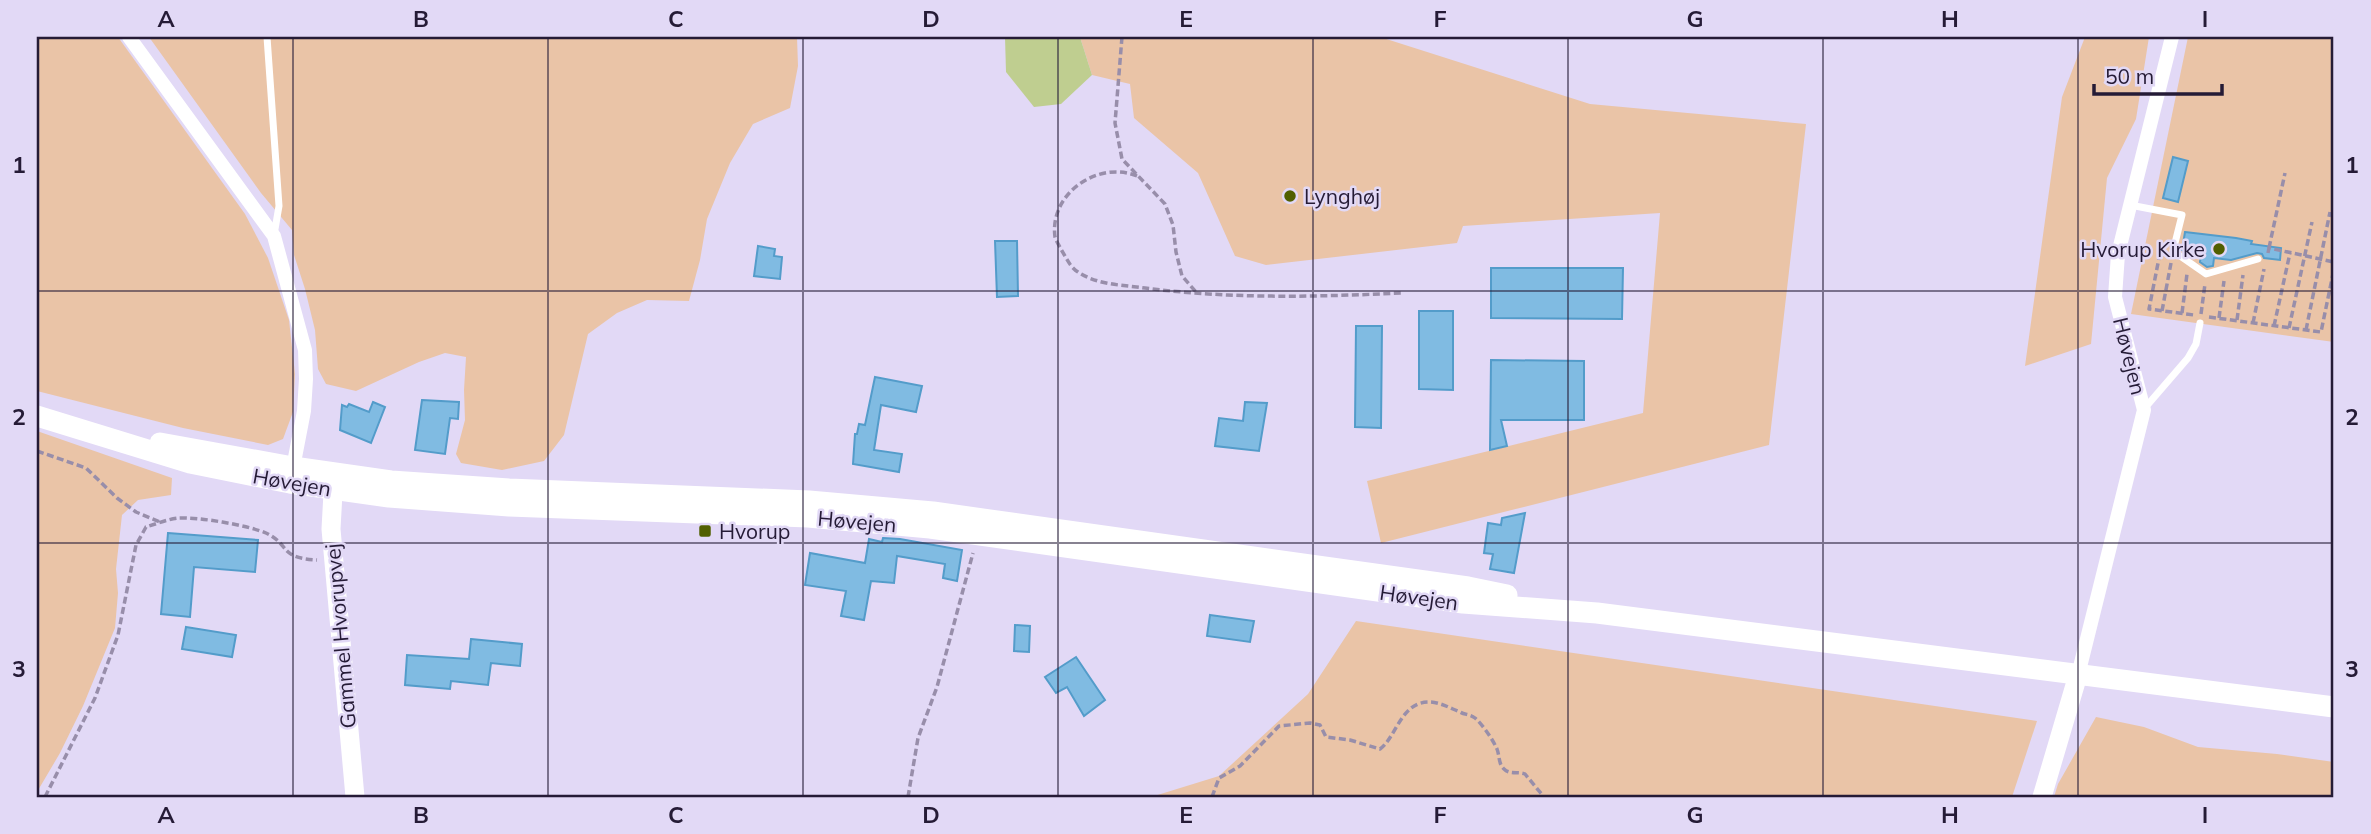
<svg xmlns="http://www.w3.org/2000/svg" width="2371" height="834" font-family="Mulish,sans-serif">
<rect width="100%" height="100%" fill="#e2d9f6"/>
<g fill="#eac4a7">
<polygon points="37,37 118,37 245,214 268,258 289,320 295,374 293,412 283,439 268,445 183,428 37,391"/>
<polygon points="149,37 797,37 798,66 790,108 753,124 730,163 707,219 700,260 689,301 647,300 617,313 588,334 564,435 544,461 502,470 461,463 456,454 465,420 464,390 466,357 445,353 419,362 356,391 326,384 318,369 315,330 305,289 294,255 292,230 261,193"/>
<polygon points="1080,37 1380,37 1590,104 1806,124 1769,445 1381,543 1367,481 1643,413 1660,213 1463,226 1457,243 1266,265 1235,256 1198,173 1134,118 1130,84 1092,75"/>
<polygon points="2085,37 2149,37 2136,119 2107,178 2091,344 2025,366 2062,97"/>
<polygon points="2188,37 2334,37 2334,342 2131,314"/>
<polygon points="37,431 172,478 171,495 138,500 122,515 116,569 118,593 115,628 83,706 60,753 37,792"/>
<polygon points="1356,621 2037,721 2012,797 1151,797 1219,776 1308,694"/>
<polygon points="2096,717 2144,727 2198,747 2277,754 2334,762 2334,797 2054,797 2058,784"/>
</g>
<polygon fill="#bfce90" points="1005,37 1080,37 1092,75 1061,104 1034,107 1006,72"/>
<g fill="#80bbe2" stroke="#539cca" stroke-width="2">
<polygon points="2173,157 2188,161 2178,202 2163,198"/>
<polygon points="2185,232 2236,238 2252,241 2251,244 2281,248 2280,260 2264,258 2262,254 2257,253 2231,260 2214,258 2213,266 2207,267 2200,262 2201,255 2187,253 2182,250"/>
<polygon points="995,241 1017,241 1018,296 997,297"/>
<polygon points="758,246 775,249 774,256 782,257 780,279 754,276"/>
<polygon points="1491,268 1623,268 1622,319 1491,318"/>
<polygon points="1419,311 1453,311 1453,390 1419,389"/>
<polygon points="1356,326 1382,326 1381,428 1355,427"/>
<polygon points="1491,360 1584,361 1584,420 1501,420 1507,446 1490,450"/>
<polygon points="875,377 922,386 916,412 881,405 874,450 902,454 899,472 853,464 855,434 857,434 859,424 865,425"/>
<polygon points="422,400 459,402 458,419 450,418 445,454 415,450"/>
<polygon points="373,402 385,407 371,443 340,430 342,405 347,407 349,404 369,412"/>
<polygon points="1245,402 1267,403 1259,451 1215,446 1219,418 1243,421"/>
<polygon points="1525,513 1514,573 1490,569 1493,554 1484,553 1488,523 1501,525 1502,518"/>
<polygon points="168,533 258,540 255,572 194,567 190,617 161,614"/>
<polygon points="883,538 900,539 962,550 957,581 943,578 945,564 897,556 894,583 871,581 864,620 841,616 846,591 805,585 810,553 865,563 869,539 882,542"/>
<polygon points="1210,615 1254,621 1250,642 1207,636"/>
<polygon points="1015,625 1030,626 1029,652 1014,651"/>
<polygon points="186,627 236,635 232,657 182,649"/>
<polygon points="471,639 522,644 520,666 491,663 488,685 451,681 450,689 405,685 407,655 469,659"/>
<polygon points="1076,657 1105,700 1084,716 1067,687 1056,693 1045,677"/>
</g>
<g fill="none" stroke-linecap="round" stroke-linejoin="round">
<g stroke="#988eaa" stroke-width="3.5" stroke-dasharray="7 3.5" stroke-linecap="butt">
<polyline points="1122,37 1115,123 1122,159 1165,204 1173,225 1176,252 1182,276 1196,292"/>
<path d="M1137 176C1099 160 1049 193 1055 237 1056 241 1060 247 1062 251 1067 259 1070 267 1078 272 1097 285 1123 285 1145 288 1230 299 1316 297 1401 293"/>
<polyline points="2269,248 2285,173"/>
<polyline points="2160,253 2149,309 2194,315"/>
<polyline points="2268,253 2269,248 2334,262"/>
<polyline points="2162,311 2171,263"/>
<polyline points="2182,313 2187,274"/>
<polyline points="2201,314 2205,284"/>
<polyline points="2209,317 2321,332 2334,269"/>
<polyline points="2219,318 2224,281"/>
<polyline points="2237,320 2243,275"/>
<polyline points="2253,323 2264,269"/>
<polyline points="2274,326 2290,253"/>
<polyline points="2289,328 2312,222"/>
<polyline points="2306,330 2330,212"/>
<polyline points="37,451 86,468 117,498 136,512 160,522"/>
<path d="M45 797 95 698 118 635 136 545 146 527C156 524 168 519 178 518 199 517 247 525 266 533 291 545 278 558 317 560"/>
<polyline points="908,797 918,738 937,687 973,553"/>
<path d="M1212 797 1219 778 1240 766 1279 726 1310 723 1320 725 1326 737 1350 740 1380 749C1394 739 1399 712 1418 704 1434 698 1447 707 1460 712 1465 715 1470 714 1475 718 1483 725 1493 740 1497 749 1500 757 1498 763 1504 769 1510 775 1518 771 1525 774L1544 797"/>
</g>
<g stroke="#fff" stroke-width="7">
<polyline points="267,37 279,206 274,235"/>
<polyline points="2130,205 2182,215 2173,251 2206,274 2258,259"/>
<polyline points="2144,409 2188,358 2196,344 2200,323"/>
</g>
<g stroke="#fff" stroke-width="14">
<polyline points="129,37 274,236 305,350 306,379 304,411 292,473"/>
<polyline points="2078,675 2144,410 2115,297 2118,254 2172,37"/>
</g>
<g stroke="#fff" stroke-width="19">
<polyline points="334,475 331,529 355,797"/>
<polyline points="2042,797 2078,675"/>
</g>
<g stroke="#fff" stroke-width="21">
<polyline points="37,416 190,463 290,483 389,497 509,506 808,517 930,528 1463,603 1597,613 2334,707"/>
<polyline points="160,443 293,467 391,481 509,489 809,501 933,512 1468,587 1507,595"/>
</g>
</g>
<path fill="none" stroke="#251b36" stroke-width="2" stroke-opacity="0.55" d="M293 37V797M548 37V797M803 37V797M1058 37V797M1313 37V797M1568 37V797M1823 37V797M2078 37V797M37 291H2334M37 543H2334"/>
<g fill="#515f00" stroke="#e2d9f6" stroke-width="2.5">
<circle cx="1290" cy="196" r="7"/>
<circle cx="2219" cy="249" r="7"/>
<rect x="698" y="524" width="14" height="14" rx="3.5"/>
</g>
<g text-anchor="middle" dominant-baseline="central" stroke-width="5" stroke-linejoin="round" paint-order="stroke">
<g font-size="21" fill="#251b36" stroke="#e2d9f6" text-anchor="start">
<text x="1304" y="196">Lynghøj</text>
<text x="2205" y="249" text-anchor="end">Hvorup Kirke</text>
<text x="719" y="531">Hvorup</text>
</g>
<g font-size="21" fill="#251b36" stroke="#e2d9f6">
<text transform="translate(2130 356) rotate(76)">Høvejen</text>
<text transform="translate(292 482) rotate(10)">Høvejen</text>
<text transform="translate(857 521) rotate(5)">Høvejen</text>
<text transform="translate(1419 597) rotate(8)">Høvejen</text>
<text transform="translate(340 636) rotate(-95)">Gammel Hvorupvej</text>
</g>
</g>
<rect width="2371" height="834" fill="none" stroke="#e2d9f6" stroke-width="77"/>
<path d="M2094 84v10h128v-10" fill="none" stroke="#251b36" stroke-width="3.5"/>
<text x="2105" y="84" font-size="21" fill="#251b36" stroke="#e2d9f6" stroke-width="5" paint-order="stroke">50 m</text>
<rect x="38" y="38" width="2294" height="758" fill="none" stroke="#251b36" stroke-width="2.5"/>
<g font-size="23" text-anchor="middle" font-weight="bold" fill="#251b36">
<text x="166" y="27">A</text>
<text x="421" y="27">B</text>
<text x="676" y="27">C</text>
<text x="931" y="27">D</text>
<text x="1186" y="27">E</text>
<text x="1440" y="27">F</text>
<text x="1695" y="27">G</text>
<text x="1950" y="27">H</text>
<text x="2205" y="27">I</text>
<text x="19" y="173">1</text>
<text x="2352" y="173">1</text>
<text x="19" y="425">2</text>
<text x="2352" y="425">2</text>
<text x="19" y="677">3</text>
<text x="2352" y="677">3</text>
<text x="166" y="823">A</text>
<text x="421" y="823">B</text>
<text x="676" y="823">C</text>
<text x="931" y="823">D</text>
<text x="1186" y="823">E</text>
<text x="1440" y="823">F</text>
<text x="1695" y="823">G</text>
<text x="1950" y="823">H</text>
<text x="2205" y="823">I</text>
</g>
</svg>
